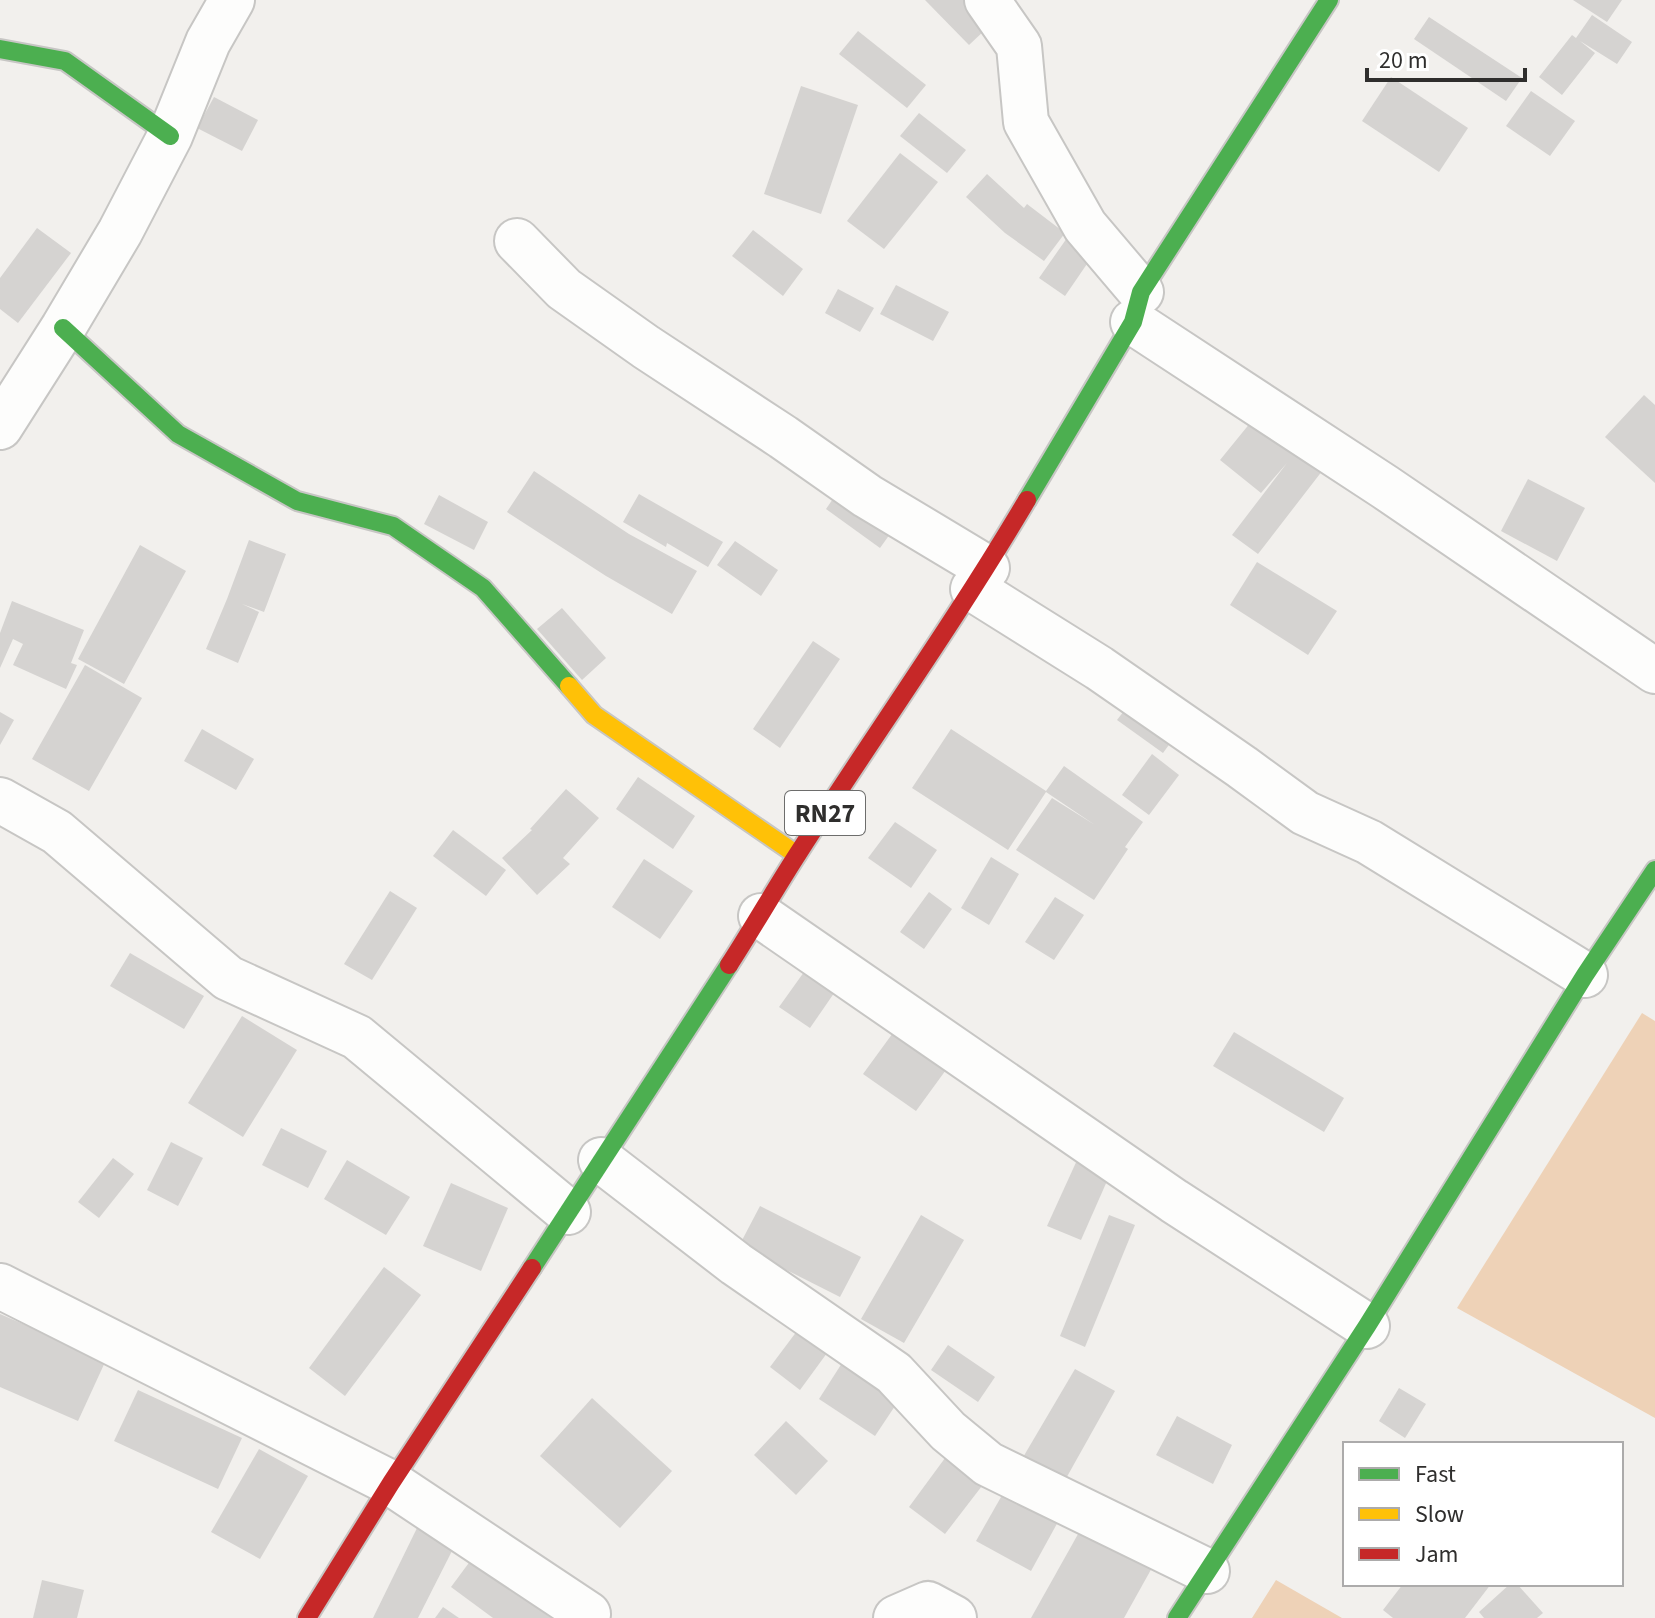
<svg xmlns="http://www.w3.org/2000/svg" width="1655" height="1618" font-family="'Source Sans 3',sans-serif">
<rect width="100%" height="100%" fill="#f2f0ed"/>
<g fill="#eed2b7">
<polygon points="1642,1013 1655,1021 1655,1418 1457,1308"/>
<polygon points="1276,1580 1342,1618 1343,1618 1252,1618"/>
</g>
<g fill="#d5d3d1">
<polygon points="925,0 990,0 1003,13 969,45"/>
<polygon points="1573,0 1622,0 1607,22"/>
<polygon points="1592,15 1632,42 1617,64 1580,41 1595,53 1562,95 1539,77 1572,35 1576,38"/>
<polygon points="1429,17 1522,78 1506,101 1414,39"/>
<polygon points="858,31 926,85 907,108 839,54"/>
<polygon points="1391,77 1468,128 1439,172 1362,121"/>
<polygon points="801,86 858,105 821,214 764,194"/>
<polygon points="1531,91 1575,121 1550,156 1506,126"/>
<polygon points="214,97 258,120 242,151 197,128"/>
<polygon points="919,113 966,150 947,173 900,136"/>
<polygon points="900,153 938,182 884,249 847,221"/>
<polygon points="987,174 1024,208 1027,204 1065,233 1044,261 1005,233 966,197"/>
<polygon points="37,228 71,253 18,323 0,309 0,278"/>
<polygon points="1074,228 1100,245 1065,296 1039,278"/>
<polygon points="753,230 803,269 783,296 732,256"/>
<polygon points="896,285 949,312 933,341 880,314"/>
<polygon points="838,289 874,308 860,332 825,313"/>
<polygon points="1644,395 1655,405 1655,483 1605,437"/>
<polygon points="1255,417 1326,466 1258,554 1232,535 1287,463 1261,493 1220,460"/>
<polygon points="534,471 629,534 697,571 672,614 606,576 507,512"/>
<polygon points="850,474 905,513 880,548 826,509"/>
<polygon points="1528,479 1585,508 1557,561 1501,531"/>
<polygon points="639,494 723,542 708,567 667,543 666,547 623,522"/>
<polygon points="439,495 488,522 474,550 424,524"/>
<polygon points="249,540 286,554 264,612 242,604 259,612 238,663 206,649 227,599"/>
<polygon points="735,541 778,570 761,596 717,565"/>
<polygon points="140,545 186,571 124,684 78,659"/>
<polygon points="1257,562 1337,611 1308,655 1230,605"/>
<polygon points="12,601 84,630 71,663 77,665 66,689 13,665 23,644 13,639 0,668 0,633"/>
<polygon points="562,608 606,658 582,680 537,629"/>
<polygon points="813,641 840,659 780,748 753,729"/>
<polygon points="85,665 142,698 89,791 32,759"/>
<polygon points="1137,694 1182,727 1163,753 1117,720"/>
<polygon points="0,712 14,720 0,745"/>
<polygon points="202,729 254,759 236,790 184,761"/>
<polygon points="951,729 1046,791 1064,766 1143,822 1125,847 1128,849 1094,900 1016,850 1052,798 1095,825 1046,792 1008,850 912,788"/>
<polygon points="1152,754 1179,775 1149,815 1122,795"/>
<polygon points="638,777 695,816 673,849 616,809"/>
<polygon points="566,789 599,818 563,858 570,864 537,895 502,858 532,830 530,829"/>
<polygon points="895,822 937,850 911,888 868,858"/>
<polygon points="453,830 506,870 486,896 433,856"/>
<polygon points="991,857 1019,874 989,925 961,908"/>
<polygon points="644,859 693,891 660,939 612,907"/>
<polygon points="390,891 417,908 372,980 344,964"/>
<polygon points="929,892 952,909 924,949 900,932"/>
<polygon points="1055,897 1084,915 1054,960 1025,942"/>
<polygon points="130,953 204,996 184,1029 110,986"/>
<polygon points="809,965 839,986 810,1028 779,1007"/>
<polygon points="242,1016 297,1050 243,1137 188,1103"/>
<polygon points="898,1026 951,1063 916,1111 863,1074"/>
<polygon points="1234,1032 1344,1098 1324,1132 1213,1066"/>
<polygon points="281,1128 327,1151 308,1188 262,1165"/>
<polygon points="171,1142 203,1158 178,1206 147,1190"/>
<polygon points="113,1158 134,1174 99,1218 78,1202"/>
<polygon points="1078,1158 1111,1172 1081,1240 1047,1226"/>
<polygon points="347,1160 410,1197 386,1235 324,1199"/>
<polygon points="451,1183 508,1208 481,1271 423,1246"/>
<polygon points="760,1206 861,1257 840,1297 739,1246"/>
<polygon points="921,1215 964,1240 904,1343 861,1319"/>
<polygon points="1109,1215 1135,1225 1085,1347 1060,1336"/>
<polygon points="384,1267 421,1295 345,1396 309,1368"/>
<polygon points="0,1314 106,1360 78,1421 0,1387"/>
<polygon points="809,1315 838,1338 800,1390 770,1367"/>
<polygon points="948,1345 995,1377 978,1402 931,1370"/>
<polygon points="844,1360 901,1397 875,1436 819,1399"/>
<polygon points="1075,1369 1115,1391 1064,1482 1022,1459"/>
<polygon points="1399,1388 1426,1404 1405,1438 1379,1421"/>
<polygon points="138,1390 242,1438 218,1489 114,1441"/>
<polygon points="592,1398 672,1471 620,1528 540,1456"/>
<polygon points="1177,1416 1232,1445 1213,1484 1156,1455"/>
<polygon points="786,1421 828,1461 796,1495 754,1455"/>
<polygon points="259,1449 308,1476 260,1559 211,1532"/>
<polygon points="948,1454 985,1482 945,1534 909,1507"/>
<polygon points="1005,1490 1059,1520 1031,1571 976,1541"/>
<polygon points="1082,1527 1153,1566 1124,1618 1031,1618"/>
<polygon points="417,1528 454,1547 418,1618 373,1618"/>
<polygon points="471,1560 551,1618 493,1618 451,1587"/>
<polygon points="42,1580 84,1590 77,1618 33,1618"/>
<polygon points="1403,1584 1491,1584 1465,1618 1393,1618 1383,1610"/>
<polygon points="1510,1584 1517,1584 1543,1613 1537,1618 1484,1618 1479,1612"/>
<polygon points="443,1607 459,1618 435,1618"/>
</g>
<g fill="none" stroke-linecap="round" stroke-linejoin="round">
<defs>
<g id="street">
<polyline points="987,0 1019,46 1026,122 1085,226 1141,292"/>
<polyline points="517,241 564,289 646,347 783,437 867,496 987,568"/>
<polyline points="1133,322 1385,487 1655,671"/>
<polyline points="0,427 63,328 120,232 170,136 208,42 232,0"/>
<polyline points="973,589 1099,668 1242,767 1305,813 1369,842 1585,975"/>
<polyline points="0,800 57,832 228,978 357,1037 568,1212"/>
<polyline points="761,916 1174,1201 1367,1326"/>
<polyline points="601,1160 736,1264 894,1373 948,1431 988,1464 1207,1571"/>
<polyline points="0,1286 391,1483 588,1614 587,1618"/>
<polyline points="896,1618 928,1604 954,1618"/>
</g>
<g id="fast">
<polyline points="0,49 65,61 170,136"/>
<polyline points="63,328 178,434 297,501 393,526 483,588 569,686"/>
<polyline points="1027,500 1133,322 1141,292 1329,0"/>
<polyline points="532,1268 729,965"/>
<polyline points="1177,1618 1367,1326 1585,975 1655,870"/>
</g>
<polyline id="slow" points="569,686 594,715 797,855"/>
<g id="jam">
<path d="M729 965C753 928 775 889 799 852 875 734 956 620 1027 500"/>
<polyline points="307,1618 391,1483 532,1268"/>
</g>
</defs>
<use href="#street" stroke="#c7c6c4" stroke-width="48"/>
<use href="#fast" stroke="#c7c6c4" stroke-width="22"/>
<use href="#slow" stroke="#c7c6c4" stroke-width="22"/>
<use href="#jam" stroke="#c7c6c4" stroke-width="22"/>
<use href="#street" stroke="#fdfdfc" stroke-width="44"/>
<use href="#fast" stroke="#4caf50" stroke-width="18"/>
<use href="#slow" stroke="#ffc107" stroke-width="18"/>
<use href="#jam" stroke="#c62828" stroke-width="18"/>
</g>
<g text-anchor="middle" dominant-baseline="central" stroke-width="6" stroke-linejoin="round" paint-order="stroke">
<rect fill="#fff" stroke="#6d6d6c" stroke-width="2" x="785" y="791" width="80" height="44" rx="6"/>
<g font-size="26" font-weight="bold" fill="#2f2e2d">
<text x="825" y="813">RN27</text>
</g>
</g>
<rect x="1343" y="1442" width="280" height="144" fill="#ffffff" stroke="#acabab" stroke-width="2"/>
<rect x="1359" y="1468" width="40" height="12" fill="#4caf50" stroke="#acabab" stroke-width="2"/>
<text x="1415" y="1482" font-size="24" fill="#2f2e2d">Fast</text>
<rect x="1359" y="1508" width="40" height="12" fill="#ffc107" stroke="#acabab" stroke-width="2"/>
<text x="1415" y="1522" font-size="24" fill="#2f2e2d">Slow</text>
<rect x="1359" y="1548" width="40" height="12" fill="#c62828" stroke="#acabab" stroke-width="2"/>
<text x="1415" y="1562" font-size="24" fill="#2f2e2d">Jam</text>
<path d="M1367 68v12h158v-12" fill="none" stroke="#2f2e2d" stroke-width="4"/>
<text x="1379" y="68" font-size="24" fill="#2f2e2d" stroke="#ffffff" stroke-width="6" paint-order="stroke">20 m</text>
</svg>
